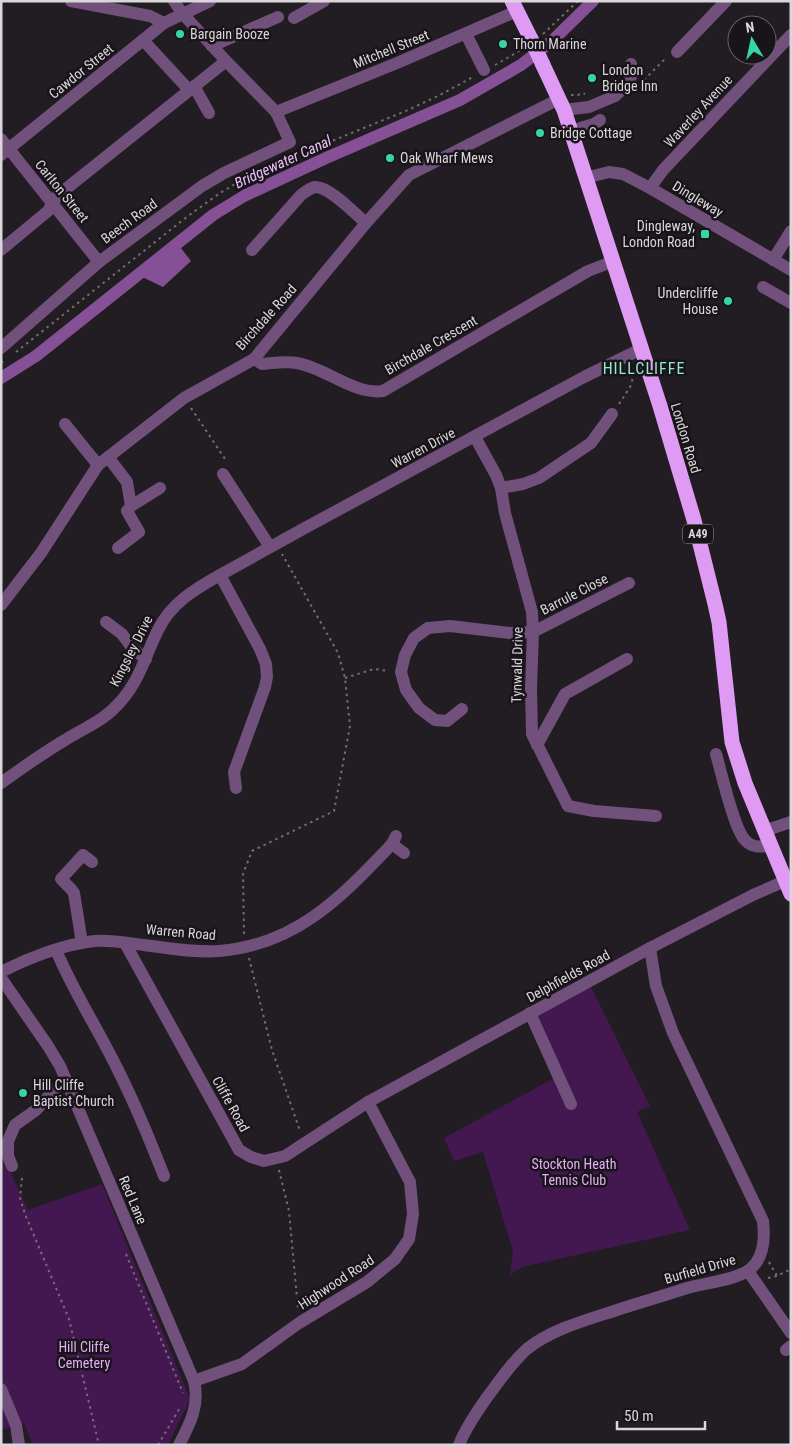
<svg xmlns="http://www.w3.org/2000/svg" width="792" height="1446" font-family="'Roboto Condensed',sans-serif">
<rect width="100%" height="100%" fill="#211d22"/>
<g fill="#431850">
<polygon points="591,987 650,1106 637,1112 690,1230 522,1267 510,1275 513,1251 483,1152 454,1161 444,1138 558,1076 530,1013"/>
<polygon points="1,1151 28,1210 102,1184 190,1399 168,1445 33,1445 24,1423 1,1430"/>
</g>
<polygon fill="#855095" points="177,243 191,261 163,287 138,275"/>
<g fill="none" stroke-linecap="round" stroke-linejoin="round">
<polyline stroke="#855095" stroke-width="12" points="1,378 36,356 213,215 244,196 326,158 460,100 521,65 552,41 593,1"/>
<g stroke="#726e73" stroke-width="2" stroke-dasharray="2.5 4" stroke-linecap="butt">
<polyline points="543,34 578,1"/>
<polyline points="495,65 521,50"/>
<polyline points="644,80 667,57"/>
<polyline points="571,95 578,95 582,93 585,94"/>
<polyline points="16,352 188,216 220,193 247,177 290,158 408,110 440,95 473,77"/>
<polyline points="1,363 6,359"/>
<polyline points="619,404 630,387 635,372"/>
<polyline points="191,408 227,462"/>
<polyline points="345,678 374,669 389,671"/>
<polyline points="244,934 243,874 252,851 334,811 350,726 345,678 338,653 282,554"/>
<polyline points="249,958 272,1050 300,1131"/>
<polyline points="279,1170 289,1211 298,1309"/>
<polyline points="22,1178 20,1198 25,1214 69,1319 99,1445"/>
<polyline points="126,1254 183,1393"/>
<polyline points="769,1262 777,1276"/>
<polyline points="768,1278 777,1276 791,1269"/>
<polyline points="158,1445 181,1406"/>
</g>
<g stroke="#72507c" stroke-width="12">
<polyline points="71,1 150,16 164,23"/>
<polyline points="294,18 324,1"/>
<polyline points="466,34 484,70"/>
<polyline points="143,40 189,90"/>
<polyline points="212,46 278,17"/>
<polyline points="677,52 726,1"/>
<polyline points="194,86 209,113"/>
<polyline points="564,110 589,107 615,96 629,83 632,73 631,64"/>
<polyline points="276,112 397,63 517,11"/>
<polyline points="570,131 594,124 600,120"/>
<polyline points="1,139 99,262"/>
<polyline points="1,155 164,23 210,1"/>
<polyline points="585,178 609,172 623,174 650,188 791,270"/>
<polyline points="650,188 663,170 791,35"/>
<polyline points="1,250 48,211 57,196 226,61"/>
<path d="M252 250 301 195C305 192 310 188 315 187 329 186 355 214 366 223"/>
<polyline points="773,260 791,231"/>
<polyline points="763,287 791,303"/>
<polyline points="1,348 99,262 202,186 224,173 290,142 276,112 226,61 182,13 174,1"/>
<path d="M254 359 262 364C274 363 286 361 297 363 326 368 354 395 383 391L588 271 614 261"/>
<polyline points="65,424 98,465"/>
<polyline points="475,437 496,475 501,488 505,513 532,612 533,632 531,689 532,734 568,806 594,811 656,816"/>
<polyline points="108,457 127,482 131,506 127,511 139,532 118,548"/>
<polyline points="223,474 270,547"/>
<polyline points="501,488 523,484 539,478 591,443 612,414"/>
<polyline points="131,506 160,488"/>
<polyline points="220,575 303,529 584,377 641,349"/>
<polyline points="1,605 41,553 98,465 184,398 254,359 366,223 409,175 559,99"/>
<polyline points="106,622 122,634 133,649 146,659"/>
<polyline points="462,709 447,721 435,720 419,708 406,690 401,672 405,655 414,638 428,628 450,626 510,633 533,632 629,583"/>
<polyline points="537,745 565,694 627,659"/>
<path d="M716 754C721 771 734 829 745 840 752 848 761 847 770 846"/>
<path d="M1 783C22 768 43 753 65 740 87 726 103 722 121 701 140 680 146 654 158 630 171 603 195 589 220 575L260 649 266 664 267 677 265 687 234 772 236 788"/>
<polyline points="764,831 791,822"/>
<polyline points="396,836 392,844 404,853"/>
<polyline points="82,943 74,893 71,889 61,879 83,855 92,862"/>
<polyline points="125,943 239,1150 251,1157 264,1161 285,1156 368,1102 650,948 753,895 785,881"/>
<path d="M56 950C73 991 98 1029 118 1070 135 1104 150 1140 164 1176"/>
<path d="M1 972C28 958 64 944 95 941 111 940 128 943 144 945 169 948 194 953 219 951 297 945 342 896 392 844"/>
<path d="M1 978 48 1046 60 1066 194 1381C200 1405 190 1424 179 1445"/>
<polyline points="530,1013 571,1104"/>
<polyline points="12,1166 8,1156 8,1141 15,1125 36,1110 65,1078"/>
<polyline points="748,1271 791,1333"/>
<polyline points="786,1350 791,1346"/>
<polyline points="194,1381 242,1364 299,1323 367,1282 395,1259 409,1239 413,1214 410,1182 368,1102"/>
<polyline points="1,1389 16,1425 19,1445"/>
<path d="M459 1445C465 1429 478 1410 488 1396 500 1380 512 1362 527 1349 550 1330 586 1320 614 1311 638 1303 663 1296 687 1288 704 1283 736 1280 749 1270 764 1259 765 1238 763 1221L673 1033 656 986 650 948"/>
</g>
<g stroke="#df9af4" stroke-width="15">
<polyline points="512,1 531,39"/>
<polyline points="543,65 564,110 660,406 694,520 715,604 719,622 732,742 745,783 791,894"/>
</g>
<polyline stroke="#df9af4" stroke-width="15" points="531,39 543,65"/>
</g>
<g fill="#37d4a6" stroke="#181419" stroke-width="2">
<circle cx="180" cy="34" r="5"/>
<circle cx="503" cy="44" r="5"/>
<circle cx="592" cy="78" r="5"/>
<circle cx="540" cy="133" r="5"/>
<circle cx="390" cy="158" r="5"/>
<rect x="700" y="229" width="10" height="10" rx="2.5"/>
<circle cx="728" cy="301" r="5"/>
<circle cx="23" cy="1093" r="5"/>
</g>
<g text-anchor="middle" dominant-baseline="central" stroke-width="5" stroke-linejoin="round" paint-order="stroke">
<rect fill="#181419" stroke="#a09ca1" stroke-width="1" x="683" y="524.5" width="30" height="19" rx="4"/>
<g font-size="12" font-weight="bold" fill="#dad7db">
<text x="698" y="534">A49</text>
</g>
<g font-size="14" fill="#dad7db" stroke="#181419" text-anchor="start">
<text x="190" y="34">Bargain Booze</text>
<text x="513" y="44">Thorn Marine</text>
<text x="602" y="70">London<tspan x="602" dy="16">Bridge Inn</tspan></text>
<text x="550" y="133">Bridge Cottage</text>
<text x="400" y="158">Oak Wharf Mews</text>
<text x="695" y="226" text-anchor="end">Dingleway,<tspan x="695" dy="16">London Road</tspan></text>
<text x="718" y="293" text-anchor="end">Undercliffe<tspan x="718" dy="16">House</tspan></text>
<text x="33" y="1085">Hill Cliffe<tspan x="33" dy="16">Baptist Church</tspan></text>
</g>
<g font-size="14" fill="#dad7db" stroke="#181419">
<text transform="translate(391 49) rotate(-22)">Mitchell Street</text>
<text transform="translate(81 71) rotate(-39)">Cawdor Street</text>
<text transform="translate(698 111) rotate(-47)">Waverley Avenue</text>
<text transform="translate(62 191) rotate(51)">Carlton Street</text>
<text transform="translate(698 199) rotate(31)">Dingleway</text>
<text transform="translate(129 221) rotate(-36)">Beech Road</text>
<text transform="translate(266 317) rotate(-48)">Birchdale Road</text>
<text transform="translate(431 345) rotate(-30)">Birchdale Crescent</text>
<text transform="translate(686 438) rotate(73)">London Road</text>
<text transform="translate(423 448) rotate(-28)">Warren Drive</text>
<text transform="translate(574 594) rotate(-27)">Barrule Close</text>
<text transform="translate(131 651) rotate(-63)">Kingsley Drive</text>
<text transform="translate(517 665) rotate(-89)">Tynwald Drive</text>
<text transform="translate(181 932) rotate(5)">Warren Road</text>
<text transform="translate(568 976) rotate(-29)">Delphfields Road</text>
<text transform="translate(231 1104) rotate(61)">Cliffe Road</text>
<text transform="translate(133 1200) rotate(67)">Red Lane</text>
<text transform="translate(700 1269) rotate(-16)">Burfield Drive</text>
<text transform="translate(336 1282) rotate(-33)">Highwood Road</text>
</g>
<g font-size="14" fill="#e6adf8" stroke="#181419">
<text x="574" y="1164">Stockton Heath<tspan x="574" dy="16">Tennis Club</tspan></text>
<text x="84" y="1347">Hill Cliffe<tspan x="84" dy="16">Cemetery</tspan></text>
</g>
<g font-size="15" font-style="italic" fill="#ebc0f8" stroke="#181419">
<text transform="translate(283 162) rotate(-25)">Bridgewater Canal</text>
</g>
<g font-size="16" letter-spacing="1" fill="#90ebc9" stroke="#181419">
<text x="644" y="368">HILLCLIFFE</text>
</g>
</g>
<rect width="792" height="1446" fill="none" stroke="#dad7db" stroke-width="5"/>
<g transform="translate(752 40) rotate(351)"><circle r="24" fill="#181419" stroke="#666267"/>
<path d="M0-4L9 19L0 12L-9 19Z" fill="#37d4a6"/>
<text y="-8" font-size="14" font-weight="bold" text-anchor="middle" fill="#dad7db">N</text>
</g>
<path d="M617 1421v8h88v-8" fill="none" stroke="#dad7db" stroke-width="2.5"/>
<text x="624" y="1421" font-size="15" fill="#dad7db" stroke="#181419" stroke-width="4" paint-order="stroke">50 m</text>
</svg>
